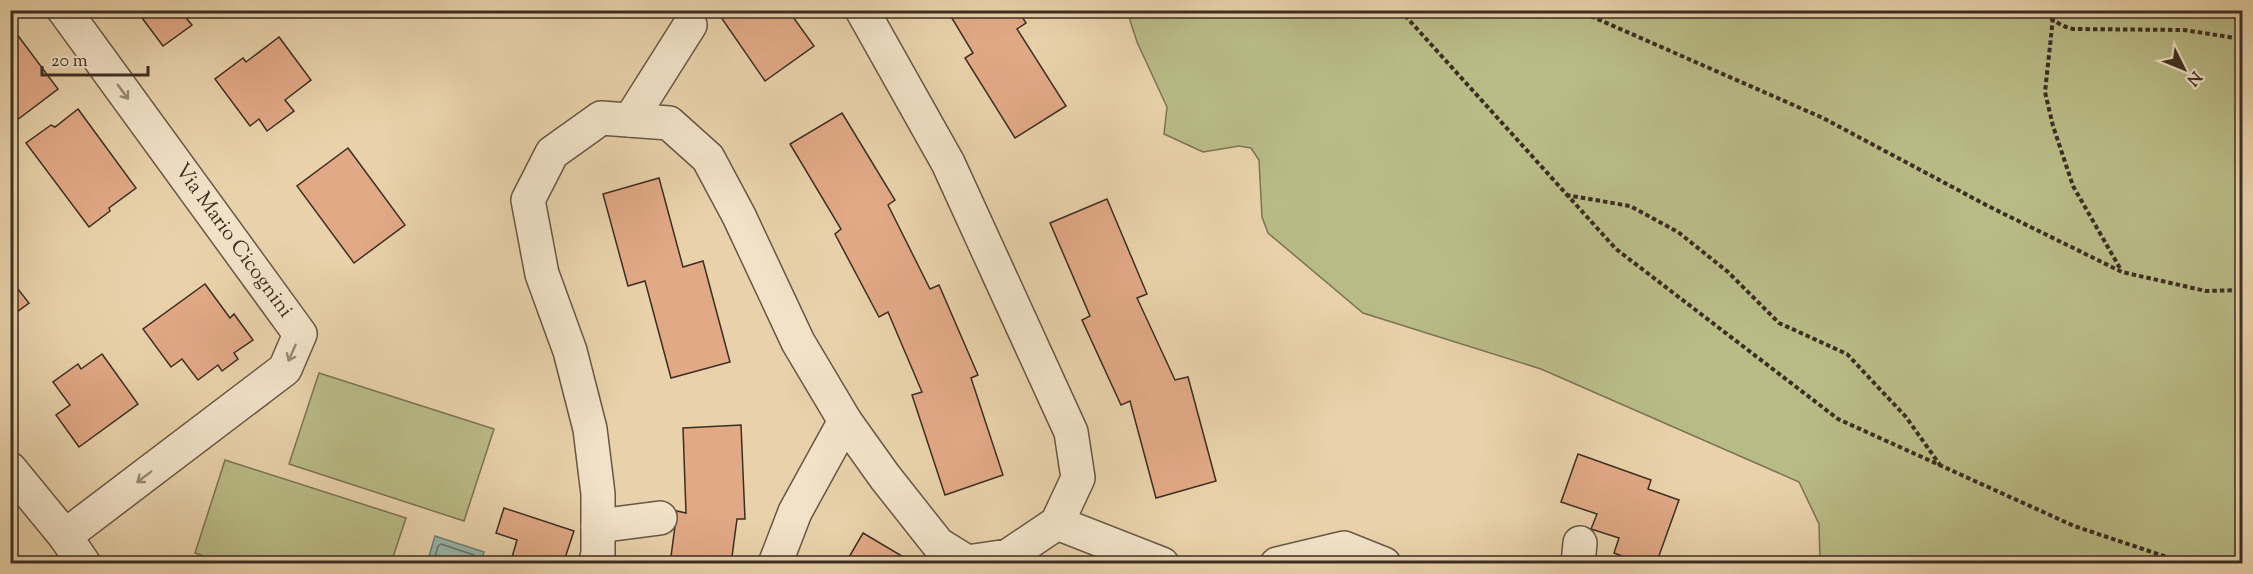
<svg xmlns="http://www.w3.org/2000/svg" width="2253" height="574" font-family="'Sorts Mill Goudy',serif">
<rect width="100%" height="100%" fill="#e9d2ab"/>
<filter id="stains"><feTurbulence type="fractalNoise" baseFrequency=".00333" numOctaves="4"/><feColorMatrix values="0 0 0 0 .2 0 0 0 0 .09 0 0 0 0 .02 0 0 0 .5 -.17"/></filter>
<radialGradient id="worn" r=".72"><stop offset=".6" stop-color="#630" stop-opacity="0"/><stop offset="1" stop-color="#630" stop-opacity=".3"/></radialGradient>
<g fill="#b9bb87" stroke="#7b7454" stroke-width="1.5">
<polygon points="1127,11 2242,11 2242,563 1820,563 1819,524 1799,482 1541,369 1363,313 1268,233 1262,217 1259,160 1251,148 1239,146 1203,152 1164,134 1167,107 1137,42"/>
<polygon points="319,373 494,429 464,521 289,464"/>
<polygon points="225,460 406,518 391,563 226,564 195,553"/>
</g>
<polygon fill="#97b7ad" stroke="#738075" stroke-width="1.5" points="435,536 484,552 480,563 427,563"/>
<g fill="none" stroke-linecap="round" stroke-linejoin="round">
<polyline stroke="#6a7268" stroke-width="1.5" points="433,564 438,546 441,544 474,555 475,564"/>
</g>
<g fill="#e2a987" stroke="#3d2e22" stroke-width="1.5">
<polygon points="136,10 198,10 187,19 192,25 163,46"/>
<polygon points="716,10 788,10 814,46 765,81"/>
<polygon points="947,10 1018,10 1026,23 1017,29 1066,106 1015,138 965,58 973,53"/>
<polygon points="10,25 58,89 17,120 12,114 10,116"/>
<polygon points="279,37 311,80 285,100 294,111 267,131 259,119 250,126 215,79 243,58 246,62"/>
<polygon points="78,109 136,188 109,208 110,211 89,227 26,143 51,125 55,127"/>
<polygon points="842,113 895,200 888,205 930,289 939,285 978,375 971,378 1003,475 945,495 912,395 922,392 888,312 879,317 835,234 841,229 790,144"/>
<polygon points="348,148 405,225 354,263 297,186"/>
<polygon points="659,178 683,267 703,261 730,362 671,378 645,281 628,286 603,194"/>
<polygon points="1107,199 1147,294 1137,298 1175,380 1188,377 1216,481 1156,498 1130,401 1121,405 1082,320 1090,316 1050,223"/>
<polygon points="10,279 29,303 10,317"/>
<polygon points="205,284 230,318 234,314 253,340 234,353 238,359 222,371 218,365 198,380 182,359 171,367 143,329"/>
<polygon points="102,354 138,404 79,447 56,415 70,405 53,382 78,364 81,369"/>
<polygon points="741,425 745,519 737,519 731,564 670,564 677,511 686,513 683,428"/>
<polygon points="1578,454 1651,480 1648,489 1679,500 1656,564 1643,564 1614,553 1619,538 1591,529 1597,514 1561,502"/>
<polygon points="504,508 574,531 563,564 510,564 517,540 496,533"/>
<polygon points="863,533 912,562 911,564 845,564"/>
</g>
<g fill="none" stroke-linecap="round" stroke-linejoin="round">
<defs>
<g id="minor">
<polyline points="64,10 300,334 285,369 65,536"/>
<polyline points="630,120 690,25"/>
<polyline points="10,469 65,536 84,564"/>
<polyline points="1057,523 1162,564"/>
<polyline points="598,526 660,518"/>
<polyline points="595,564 598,554 598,494 590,429 570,351 542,274 528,200 552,153 601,118 669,123 708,158 739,216 798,342 845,421 885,477 938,544 967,562 1008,556 1057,523 1078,478 1071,432 948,163 862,10"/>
<polyline points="775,564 795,512 845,421"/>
<polyline points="1277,564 1344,548 1384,564"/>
<polyline points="1578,564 1580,543"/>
</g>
</defs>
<use href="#minor" stroke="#685744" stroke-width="36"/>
<g stroke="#3d2e22" stroke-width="4" stroke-dasharray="4.5 3" stroke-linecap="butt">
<polyline points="1400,10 1616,249 1838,419 2074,526 2167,557 2167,564"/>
<polyline points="1577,10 1823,118 1988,206 2122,272 2206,291 2242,290"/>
<path d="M2038 10C2050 17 2059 26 2073 29L2184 30 2242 39"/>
<polyline points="2053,18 2045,92 2053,126 2073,186 2121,270"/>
<polyline points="1566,195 1630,206 1678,232 1728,272 1779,323 1847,354 1906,417 1940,465"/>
</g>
<use href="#minor" stroke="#f1e2c8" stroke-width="33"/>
</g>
<defs><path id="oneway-shaft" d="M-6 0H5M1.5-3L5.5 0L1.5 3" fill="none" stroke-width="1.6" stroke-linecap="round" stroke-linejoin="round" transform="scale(1.5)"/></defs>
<g stroke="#978875">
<use href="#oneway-shaft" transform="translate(123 92) rotate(54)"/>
<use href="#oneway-shaft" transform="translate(292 353) rotate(114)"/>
<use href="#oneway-shaft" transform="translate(144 477) rotate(143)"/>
</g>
<g text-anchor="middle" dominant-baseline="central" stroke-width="4.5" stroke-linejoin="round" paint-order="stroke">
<g font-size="21" fill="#3d2e22" stroke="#f1e2c8">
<text transform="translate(233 241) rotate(54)">Via Mario Cicognini</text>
</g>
</g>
<rect width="2253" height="574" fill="none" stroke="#e9d2ab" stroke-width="36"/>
<rect x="12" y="12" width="2229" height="550" fill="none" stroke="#3d2e22" stroke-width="3"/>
<rect x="18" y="18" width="2217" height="538" fill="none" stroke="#3d2e22" stroke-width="1.5"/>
<g transform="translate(2184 69) rotate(133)" stroke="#f1e2c8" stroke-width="4.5" paint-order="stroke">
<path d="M0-4.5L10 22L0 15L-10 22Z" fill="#3d2e22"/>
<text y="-9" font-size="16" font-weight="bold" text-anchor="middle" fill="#3d2e22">N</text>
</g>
<path d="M42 66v9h106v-9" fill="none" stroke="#3d2e22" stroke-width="3"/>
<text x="51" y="66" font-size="18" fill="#3d2e22" stroke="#f1e2c8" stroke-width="4.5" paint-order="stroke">20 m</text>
<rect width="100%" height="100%" filter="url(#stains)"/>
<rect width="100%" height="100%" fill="url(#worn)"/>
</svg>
